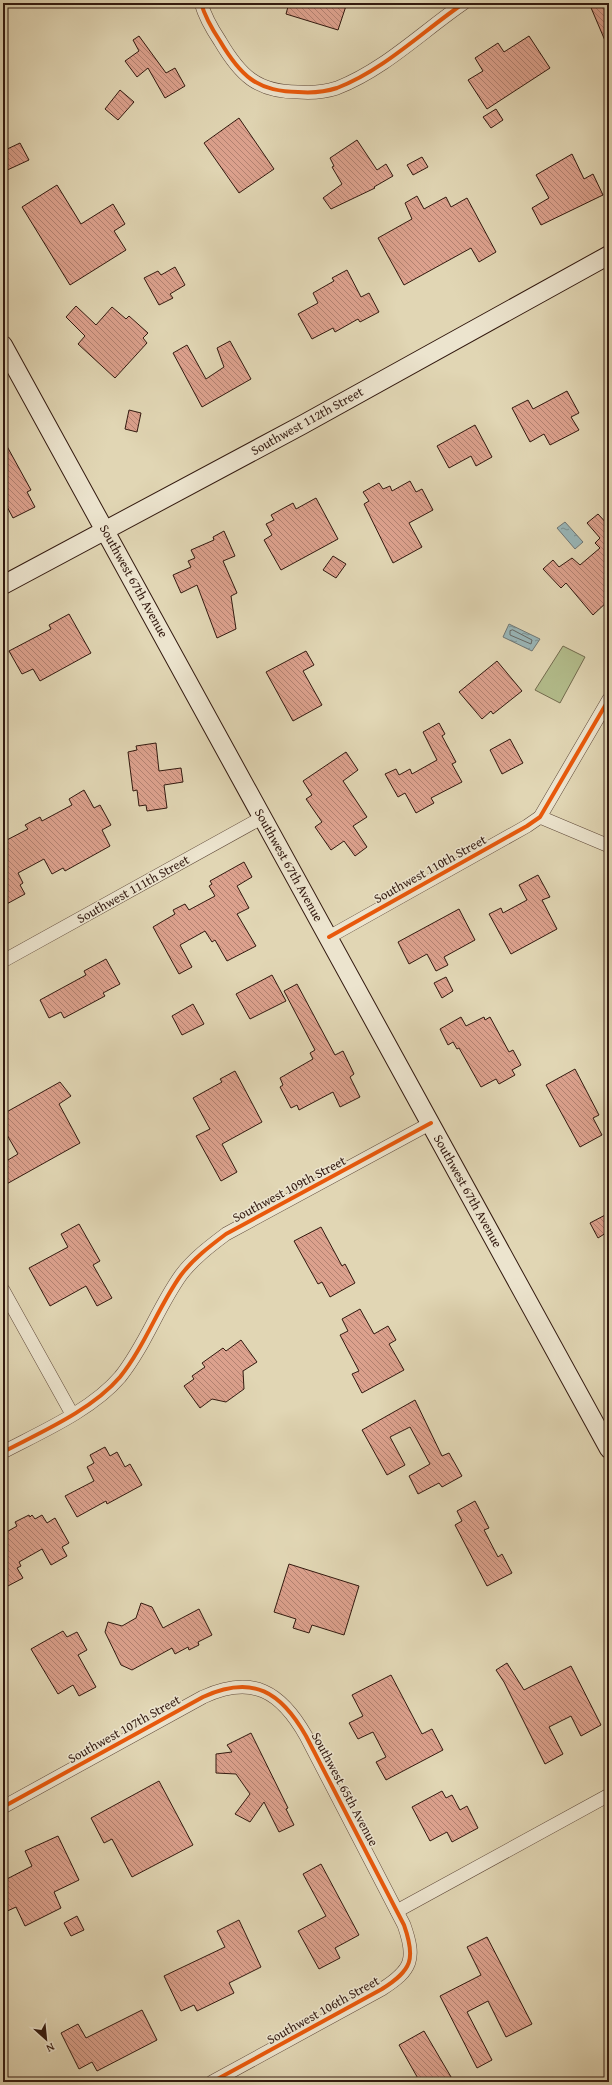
<svg xmlns="http://www.w3.org/2000/svg" width="612" height="2085" font-family="'Gentium Book Plus',serif">
<defs>
<pattern id="water-ripples" width="26" height="14" patternUnits="userSpaceOnUse"><rect width="26" height="14" fill="#99b6b8"/><path d="M2 4q2-2 4 0t4 0M15 11q2-2 4 0t4 0" fill="none" stroke="#7d9394"/></pattern>
<pattern id="building-back-hatch" width="6" height="6" patternUnits="userSpaceOnUse"><rect width="6" height="6" fill="#dca18d"/><path d="M-1 5l2 2M0 0l6 6M5-1l2 2" fill="none" stroke="#b38272"/></pattern>
</defs>
<rect width="100%" height="100%" fill="#e1d6b4"/>
<filter id="stains"><feTurbulence type="fractalNoise" baseFrequency=".005" numOctaves="4"/><feColorMatrix values="0 0 0 0 .2 0 0 0 0 .09 0 0 0 0 .02 0 0 0 .5 -.17"/></filter>
<radialGradient id="worn" r=".72"><stop offset=".6" stop-color="#630" stop-opacity="0"/><stop offset="1" stop-color="#630" stop-opacity=".3"/></radialGradient>
<polygon fill="#b3bd8c" stroke="#726b4e" points="563,646 585,657 560,703 535,690"/>
<g fill="url(#water-ripples)" stroke="#707774">
<polygon points="565,522 583,542 575,549 557,528"/>
<polygon points="509,624 540,639 532,651 503,637"/>
</g>
<g fill="none" stroke-linecap="round" stroke-linejoin="round">
<polygon stroke="#666864" stroke-width="1" points="513,630 532,640 531,644 510,635 510,631"/>
</g>
<g fill="url(#building-back-hatch)" stroke="#32190f">
<polygon points="289,3 347,3 338,30 286,14"/>
<polygon points="589,3 609,3 609,50"/>
<polygon points="139,36 166,73 175,68 185,86 165,98 148,68 137,77 125,61 139,51 133,40"/>
<polygon points="529,36 550,68 487,109 468,80 483,71 475,58 498,43 504,52"/>
<polygon points="120,90 134,102 118,120 105,109"/>
<polygon points="496,109 503,120 491,128 483,117"/>
<polygon points="239,118 274,169 239,193 204,143"/>
<polygon points="357,140 377,170 386,164 393,176 374,187 375,188 331,209 323,198 342,184 332,167 334,166 330,158"/>
<polygon points="20,143 29,160 3,172 3,151"/>
<polygon points="572,154 584,179 593,174 603,195 541,225 532,208 549,198 536,175"/>
<polygon points="422,157 428,167 413,175 407,165"/>
<polygon points="57,185 81,224 113,204 125,224 114,231 126,250 70,285 22,207"/>
<polygon points="417,196 424,209 446,197 451,207 467,198 496,252 479,262 471,248 404,285 378,238 412,219 405,203"/>
<polygon points="175,267 185,285 170,294 173,298 159,305 144,278 158,271 161,275"/>
<polygon points="347,270 361,297 369,293 379,312 360,322 358,319 335,332 333,328 312,339 298,314 318,303 313,293 334,281 332,278"/>
<polygon points="76,306 96,325 112,307 126,319 129,316 148,333 143,338 147,343 115,378 78,344 85,336 66,317"/>
<polygon points="230,341 251,379 202,407 173,353 187,345 206,379 224,367 217,348"/>
<polygon points="567,391 579,413 571,417 579,430 550,445 544,434 530,442 512,408 528,400 533,409"/>
<polygon points="129,410 141,413 137,432 125,429"/>
<polygon points="475,425 492,457 476,466 471,456 449,468 437,446"/>
<polygon points="3,439 31,490 27,492 35,507 13,518 3,499"/>
<polygon points="410,481 416,492 422,489 433,510 409,523 422,547 393,563 364,504 369,501 363,492 379,483 383,489 390,486 392,491"/>
<polygon points="316,498 338,539 281,570 264,540 272,535 266,524 274,520 271,515 293,503 296,509"/>
<polygon points="598,514 609,526 609,600 593,615 566,583 561,588 543,569 553,560 559,567 572,558 580,565 600,548 595,543 600,538 587,523"/>
<polygon points="224,531 235,556 223,561 237,593 231,596 236,629 217,638 197,585 181,593 173,575 191,567 188,561 195,558 191,550 214,540 213,537"/>
<polygon points="333,556 346,564 336,578 323,570"/>
<polygon points="69,614 91,653 40,681 33,669 22,674 9,651 51,629 49,625"/>
<polygon points="306,651 314,665 303,671 322,705 293,721 266,672"/>
<polygon points="497,661 522,691 493,714 491,711 482,719 459,692"/>
<polygon points="439,723 445,734 442,736 456,762 452,764 462,782 431,798 434,803 416,813 405,793 398,797 385,774 396,769 399,775 410,769 412,774 437,760 423,732"/>
<polygon points="510,739 523,763 502,774 490,750"/>
<polygon points="156,743 159,771 181,768 183,782 164,785 167,808 147,811 146,805 139,806 137,790 133,791 128,752 137,750 136,746"/>
<polygon points="346,752 358,770 343,781 367,817 353,826 367,847 355,856 344,841 331,850 315,827 322,822 306,799 312,795 303,781"/>
<polygon points="84,790 94,808 100,805 111,825 102,830 110,846 65,871 63,868 52,874 44,859 18,873 23,883 20,885 25,894 3,906 3,842 28,829 25,825 40,817 42,821 72,805 69,799"/>
<polygon points="244,862 252,877 237,886 249,908 237,914 256,946 227,961 215,940 212,942 205,931 180,945 192,967 179,974 153,927 175,914 173,910 185,904 189,910 215,896 209,886 212,884 210,881"/>
<polygon points="538,875 550,897 542,900 557,929 511,954 489,914 501,908 503,913 527,900 519,885"/>
<polygon points="459,909 475,940 444,957 448,965 436,971 427,954 409,964 398,942"/>
<polygon points="106,959 120,984 103,993 105,996 64,1018 61,1012 49,1018 40,1000 86,975 84,971"/>
<polygon points="272,975 286,1001 250,1019 236,994"/>
<polygon points="446,977 453,991 442,998 434,983"/>
<polygon points="297,984 335,1055 343,1051 354,1074 350,1077 360,1097 340,1107 333,1092 299,1110 297,1105 291,1108 280,1087 283,1085 280,1078 313,1059 310,1053 315,1050 284,991"/>
<polygon points="193,1004 204,1024 182,1035 172,1016"/>
<polygon points="461,1017 466,1026 484,1017 485,1020 490,1017 509,1052 513,1050 521,1065 512,1070 515,1075 499,1084 496,1079 481,1087 459,1048 457,1049 453,1042 448,1045 440,1029"/>
<polygon points="575,1069 599,1115 593,1118 602,1135 580,1147 546,1085"/>
<polygon points="235,1071 262,1122 222,1144 237,1172 221,1181 196,1136 210,1129 193,1098 222,1082 220,1079"/>
<polygon points="60,1082 71,1096 59,1104 80,1143 3,1186 3,1163 18,1154 3,1128 3,1114"/>
<polygon points="609,1213 609,1231 598,1238 590,1223"/>
<polygon points="79,1224 100,1261 93,1265 112,1298 97,1306 86,1286 50,1306 29,1268 68,1247 61,1234"/>
<polygon points="321,1227 342,1266 345,1264 355,1283 330,1297 322,1282 318,1284 294,1241"/>
<polygon points="360,1309 374,1334 388,1326 396,1340 389,1344 404,1370 362,1393 352,1374 359,1371 340,1335 348,1331 342,1319"/>
<polygon points="241,1340 257,1362 243,1371 244,1389 226,1402 212,1399 200,1408 184,1386 194,1379 192,1376 205,1367 202,1363 223,1348 226,1351"/>
<polygon points="415,1400 442,1456 449,1453 462,1476 442,1487 439,1483 418,1494 409,1476 430,1464 410,1427 390,1437 405,1465 387,1475 362,1430"/>
<polygon points="105,1447 110,1456 117,1452 125,1467 130,1464 142,1485 107,1504 106,1501 77,1517 65,1496 94,1481 87,1467 94,1463 90,1455"/>
<polygon points="475,1501 489,1528 484,1530 498,1557 502,1554 512,1573 487,1586 455,1525 462,1521 457,1511"/>
<polygon points="29,1515 30,1517 32,1515 35,1519 42,1515 47,1523 55,1518 69,1543 62,1547 67,1556 51,1565 42,1549 19,1562 21,1566 17,1568 23,1578 6,1587 3,1581 3,1534 17,1526 15,1522"/>
<polygon points="289,1564 359,1586 344,1635 312,1625 309,1633 293,1628 296,1619 274,1612"/>
<polygon points="141,1603 152,1607 163,1628 199,1609 212,1635 198,1642 199,1645 189,1650 188,1647 175,1654 172,1648 132,1670 121,1665 105,1632 108,1622 122,1626 136,1618"/>
<polygon points="63,1631 67,1637 77,1632 87,1650 78,1655 96,1687 79,1696 73,1685 58,1694 31,1649"/>
<polygon points="507,1663 524,1690 571,1666 601,1725 581,1736 571,1716 549,1727 563,1754 545,1764 504,1682 496,1670"/>
<polygon points="391,1675 422,1734 432,1729 443,1750 386,1780 376,1762 386,1757 373,1732 358,1739 349,1723 363,1716 352,1695"/>
<polygon points="251,1733 288,1808 286,1809 294,1825 279,1832 264,1802 250,1822 235,1814 250,1794 236,1774 216,1773 216,1754 232,1752 227,1745"/>
<polygon points="159,1781 193,1845 132,1877 112,1839 104,1843 91,1818"/>
<polygon points="442,1791 446,1798 452,1795 460,1810 467,1806 478,1828 452,1842 447,1832 430,1841 412,1807"/>
<polygon points="58,1836 79,1880 54,1892 61,1908 25,1926 16,1907 3,1913 3,1881 32,1866 25,1851"/>
<polygon points="321,1864 359,1935 335,1948 340,1958 319,1969 298,1931 326,1916 303,1874"/>
<polygon points="77,1916 84,1930 71,1936 64,1923"/>
<polygon points="239,1920 261,1967 229,1983 234,1993 197,2011 194,2005 181,2011 164,1976 225,1947 217,1931"/>
<polygon points="487,1937 532,2024 506,2037 488,2001 467,2012 492,2060 477,2068 440,1996 481,1975 467,1947"/>
<polygon points="142,2010 157,2040 97,2071 92,2062 79,2069 61,2033 78,2024 86,2038"/>
<polygon points="424,2031 454,2082 420,2082 399,2045"/>
</g>
<g fill="none" stroke-linecap="round" stroke-linejoin="round">
<defs>
<g id="street">
<path d="M201 3C205 17 212 29 220 41 240 75 257 92 298 92 311 93 325 92 337 88 384 70 423 31 464 3"/>
<polyline points="540,817 609,846"/>
<polyline points="329,937 527,826 540,817 609,699"/>
<polyline points="3,961 263,817"/>
<polyline points="3,1290 72,1414"/>
<path d="M3 1452C41 1432 92 1410 120 1377 145 1346 158 1307 181 1275 193 1259 210 1246 226 1234L431 1123"/>
<path d="M3 1807 203 1697C253 1674 281 1692 306 1736L404 1925C416 1959 412 1970 382 1989L212 2082"/>
<polyline points="397,1911 609,1795"/>
</g>
<g id="secondary">
<polyline points="3,345 609,1449"/>
<polyline points="3,585 302,425 609,255"/>
</g>
</defs>
<use href="#street" stroke="#5e4838" stroke-width="14"/>
<use href="#secondary" stroke="#32190f" stroke-width="20"/>
<use href="#street" stroke="#ece4ce" stroke-width="13"/>
<use href="#secondary" stroke="#ece4ce" stroke-width="18"/>
<defs>
<g id="cycleway">
<path d="M201 3C205 17 212 29 220 41 240 75 257 92 298 92 311 93 325 92 337 88 384 70 423 31 464 3"/>
<polyline points="329,937 527,826 540,817 609,699"/>
<path d="M3 1452C41 1432 92 1410 120 1377 145 1346 158 1307 181 1275 193 1259 210 1246 226 1234L431 1123"/>
<path d="M3 1807 203 1697C253 1674 281 1692 306 1736L404 1925C416 1959 412 1970 382 1989L212 2082"/>
</g>
</defs>
<use href="#cycleway" stroke="#ece4ce" stroke-width="6"/>
<use href="#cycleway" stroke="#e8590c" stroke-width="4"/>
</g>
<g text-anchor="middle" dominant-baseline="central" stroke-width="3" stroke-linejoin="round" paint-order="stroke">
<g font-size="13" fill="#32190f" stroke="#ece4ce">
<text transform="translate(307 421) rotate(-29)">Southwest 112th Street</text>
<text transform="translate(134 581) rotate(61)">Southwest 67th Avenue</text>
<text transform="translate(289 865) rotate(61)">Southwest 67th Avenue</text>
<text transform="translate(430 869) rotate(-29)">Southwest 110th Street</text>
<text transform="translate(133 889) rotate(-29)">Southwest 111th Street</text>
<text transform="translate(289 1189) rotate(-28)">Southwest 109th Street</text>
<text transform="translate(468 1191) rotate(61)">Southwest 67th Avenue</text>
<text transform="translate(124 1729) rotate(-29)">Southwest 107th Street</text>
<text transform="translate(345 1789) rotate(62)">Southwest 65th Avenue</text>
<text transform="translate(323 2010) rotate(-29)">Southwest 106th Street</text>
</g>
</g>
<rect width="612" height="2085" fill="none" stroke="#e1d6b4" stroke-width="16"/>
<rect x="4" y="4" width="604" height="2077" fill="none" stroke="#32190f" stroke-width="2"/>
<rect x="8" y="8" width="596" height="2069" fill="none" stroke="#32190f"/>
<g transform="translate(46 2039) rotate(153)" stroke="#ece4ce" stroke-width="3" paint-order="stroke">
<path d="M0-3L7 15L0 10L-7 15Z" fill="#32190f"/>
<text y="-6" font-size="11" font-weight="bold" text-anchor="middle" fill="#32190f">N</text>
</g>
<rect width="100%" height="100%" filter="url(#stains)"/>
<rect width="100%" height="100%" fill="url(#worn)"/>
</svg>
